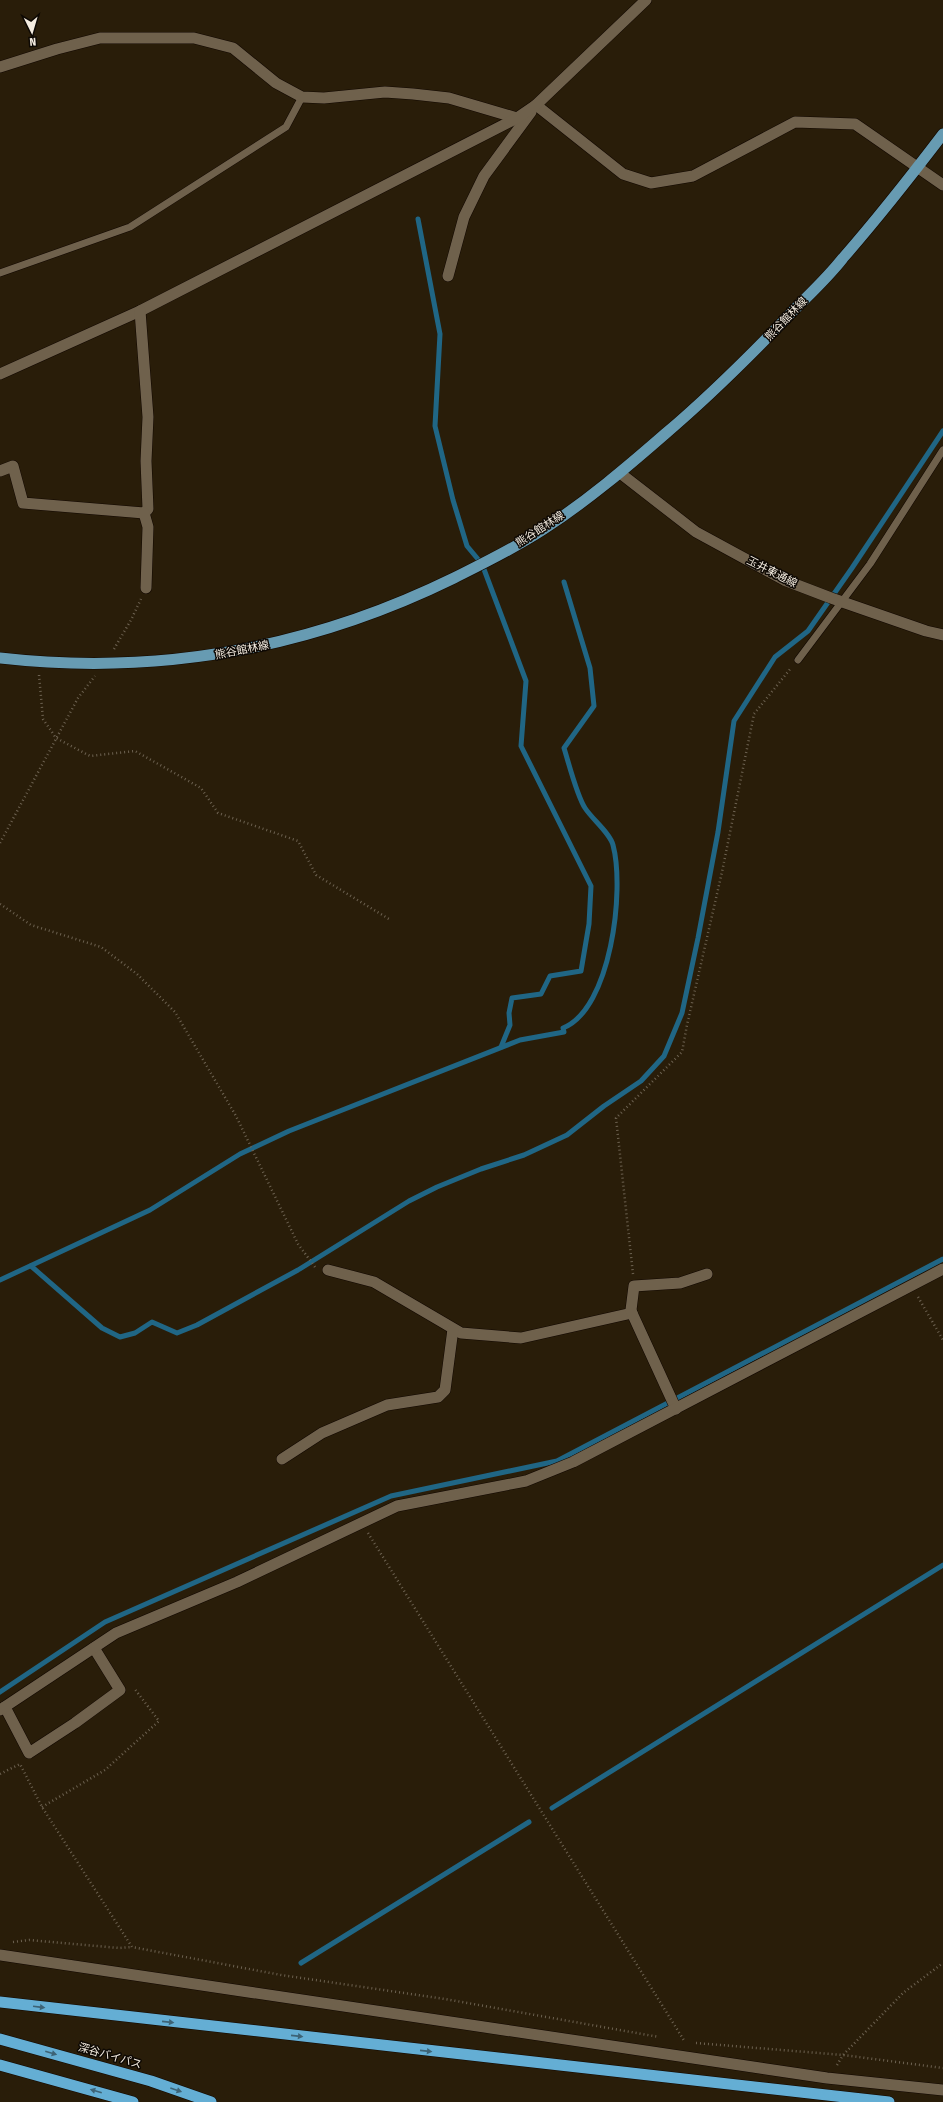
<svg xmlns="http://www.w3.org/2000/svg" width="943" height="2102" font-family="'Fira Sans Condensed','Noto Sans JP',sans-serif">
<rect width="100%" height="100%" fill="#291d09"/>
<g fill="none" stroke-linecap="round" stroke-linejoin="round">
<g stroke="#206685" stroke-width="5">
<polyline points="418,219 440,334 435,426 453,500 467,546 482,564 526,681 521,746 591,886 589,924 581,971 550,976 541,994 512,998 509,1013 510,1025 501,1047"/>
<polyline points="31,1266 102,1328 120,1337 135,1333 152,1322 177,1333 197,1325 298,1270 409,1201 437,1187 481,1169 524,1155 567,1135 604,1106 641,1081 664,1056 682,1013 698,938 718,832 734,721 775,657 808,631 852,568 943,431"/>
<path d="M0 1280 150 1210 240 1154 289 1131 520 1040 564 1032 563 1028C611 1009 625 890 613 845 610 833 592 819 585 808 577 796 569 764 564 748L594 706 590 668 564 582"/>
<polyline points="0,1692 105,1622 391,1496 557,1461 943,1259"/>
<polyline points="552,1808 943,1565"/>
<polyline points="301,1963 529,1822"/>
</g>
<defs>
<g id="service">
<polyline points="0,273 130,227 286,127 302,97"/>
<polyline points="798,660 870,564 943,450"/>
</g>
<g id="minor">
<polyline points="0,67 57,49 100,38 194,38 233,48 276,83 302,97 324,98 385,92 413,94 449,98 517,118"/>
<polyline points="536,105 623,174 651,183 693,176 795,122 855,124 943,185"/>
<polyline points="448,276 464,217 484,176 531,112"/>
<polyline points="0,374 140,311 517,118 536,105 646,0"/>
<polyline points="0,471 13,466 23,503 144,513 148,509 146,461 148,417 140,311"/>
<polyline points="144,513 148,527 146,588"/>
<polyline points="328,1270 374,1282 461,1333 521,1338 632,1313"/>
<polyline points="676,1409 632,1313 631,1310 634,1286 680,1283 707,1274"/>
<polyline points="282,1459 322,1433 387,1405 438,1397 445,1390 453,1329"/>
<polyline points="5,1707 29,1753 75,1723 120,1690 94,1648"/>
<polyline points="0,1710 116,1633 237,1582 397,1506 526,1481 573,1462 943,1269"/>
<polyline points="0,1955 827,2078 943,2090"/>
</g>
<polyline id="tertiary" points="620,473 696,532 784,580 831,598 926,631 943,635"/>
<path id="primary" d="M0 658C158 676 311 648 454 578 484 563 515 548 544 529 587 501 626 468 665 434 711 395 754 352 796 308 812 292 829 276 843 258 878 218 911 176 943 134"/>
<g id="trunk">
<polyline points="0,2002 889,2102"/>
<polyline points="0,2039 151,2081 211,2102"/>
<polyline points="0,2065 133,2102"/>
</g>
</defs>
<use href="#service" stroke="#110700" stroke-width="8"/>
<use href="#minor" stroke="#110700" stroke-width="12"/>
<use href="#tertiary" stroke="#110700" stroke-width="12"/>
<use href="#primary" stroke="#110700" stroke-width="12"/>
<use href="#trunk" stroke="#110700" stroke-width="12"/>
<g stroke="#6d6251" stroke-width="2.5" stroke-dasharray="1 3" stroke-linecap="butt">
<polyline points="114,649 131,620 141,599"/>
<polyline points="39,675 43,719 56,738 90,756 135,751 201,788 218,813 298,841 316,875 389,919"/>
<polyline points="0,843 78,698 95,676"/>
<polyline points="0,904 31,925 101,947 137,974 175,1012 236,1116 298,1244 315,1267"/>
<polyline points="633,1274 616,1118 682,1052 687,1025 722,872 754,714 791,668"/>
<polyline points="918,1297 943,1340"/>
<polyline points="368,1533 685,2042"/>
<polyline points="0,1774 20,1764 42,1807 132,1947 281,1975 445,1999 659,2037"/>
<polyline points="42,1807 105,1770 159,1721 134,1688"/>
<polyline points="13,1942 29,1940 119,1948 132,1947"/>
<polyline points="696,2043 843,2055 943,2068"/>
<polyline points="837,2065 843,2055 903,1993 943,1963"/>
</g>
<use href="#service" stroke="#6f614c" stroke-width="7"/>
<use href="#minor" stroke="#6f614c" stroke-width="11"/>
<use href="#tertiary" stroke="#6f614c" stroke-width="11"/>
<use href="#primary" stroke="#679bb2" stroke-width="11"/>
<use href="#trunk" stroke="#64aed4" stroke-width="11"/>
</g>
<defs><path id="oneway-solid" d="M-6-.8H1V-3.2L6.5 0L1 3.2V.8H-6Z"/></defs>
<g fill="#3d6376">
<use href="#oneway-solid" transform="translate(39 2007) rotate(7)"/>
<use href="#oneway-solid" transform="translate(168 2022) rotate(6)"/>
<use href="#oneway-solid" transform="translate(297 2036) rotate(6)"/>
<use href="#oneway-solid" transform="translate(426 2051) rotate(6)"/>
<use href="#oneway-solid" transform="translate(51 2053) rotate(16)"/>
<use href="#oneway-solid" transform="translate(176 2090) rotate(19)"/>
<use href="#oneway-solid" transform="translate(96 2091) rotate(-164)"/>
</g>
<g text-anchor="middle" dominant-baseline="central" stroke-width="3" stroke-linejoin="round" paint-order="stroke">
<g font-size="11" fill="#f4ece0" stroke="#0d0803">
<text transform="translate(786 319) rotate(-46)">熊谷館林線</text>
<text transform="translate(540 529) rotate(-33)">熊谷館林線</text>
<text transform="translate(772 572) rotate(27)">玉井東通線</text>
<text transform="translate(242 650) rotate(-11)">熊谷館林線</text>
<text transform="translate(110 2056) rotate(16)">深谷バイパス</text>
</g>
</g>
<g transform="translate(32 32) rotate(175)" stroke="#0d0803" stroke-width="3" paint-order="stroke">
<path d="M0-3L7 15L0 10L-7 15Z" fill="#f4ece0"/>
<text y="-6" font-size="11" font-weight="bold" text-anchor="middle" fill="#f4ece0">N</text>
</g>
</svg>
